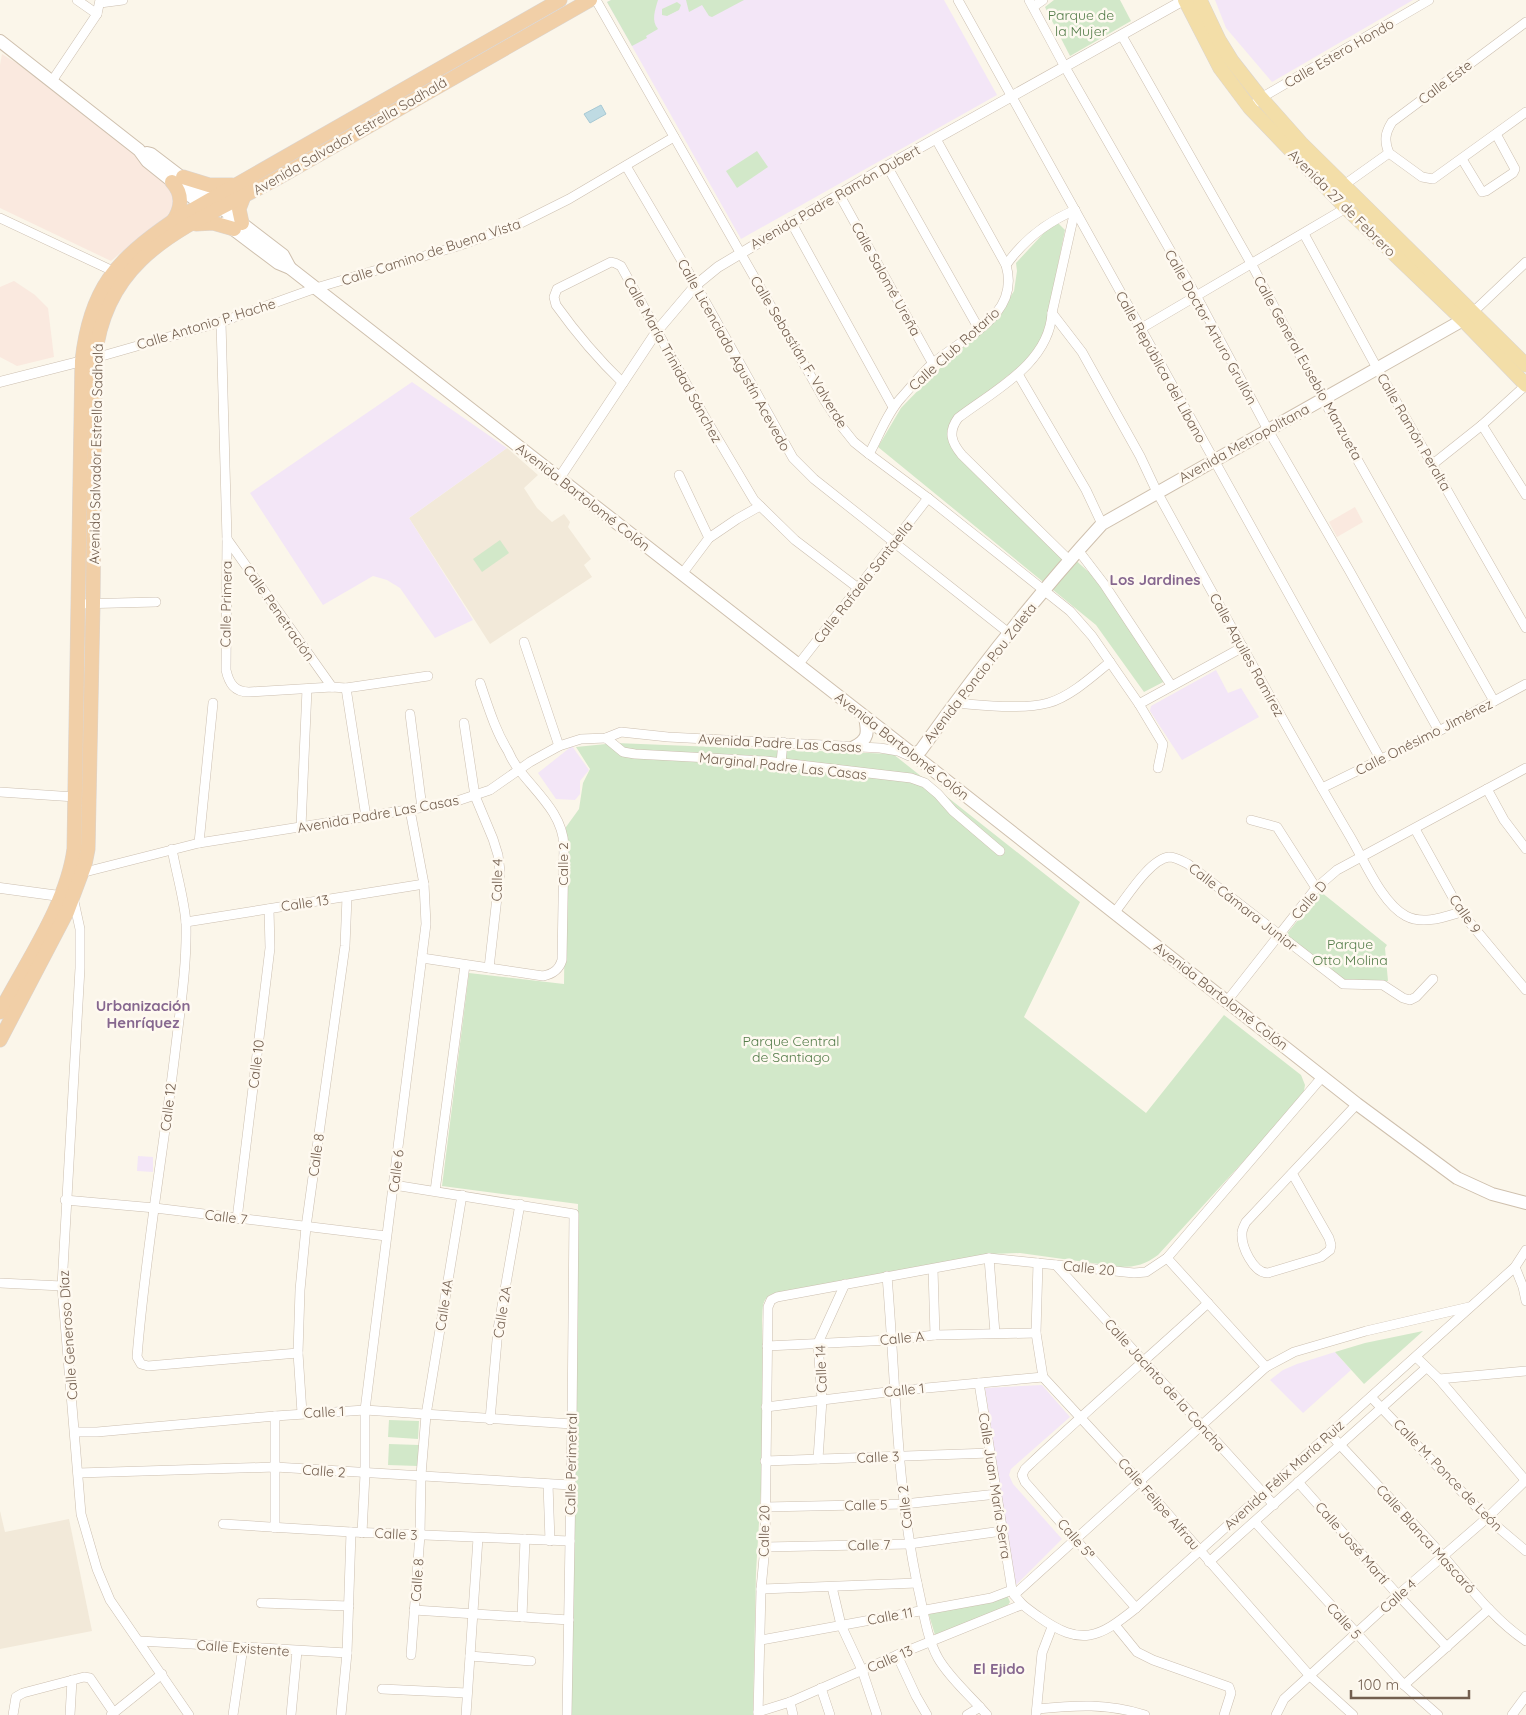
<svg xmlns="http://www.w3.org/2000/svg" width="1526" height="1715" font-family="Quicksand,sans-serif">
<rect width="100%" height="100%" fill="#fbf6ea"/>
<g fill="#f2e9d9">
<polygon points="507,448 538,475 524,488 537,508 552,522 564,514 570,522 568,527 591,559 584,565 592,577 490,644 409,518"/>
<polygon points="0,1511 5,1532 69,1519 92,1631 0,1649"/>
</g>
<g fill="#fae9df">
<polygon points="2,54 18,64 164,177 178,201 166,217 139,237 111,261 0,208 0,65"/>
<polygon points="14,281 35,295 48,308 54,357 17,366 0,357 0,287"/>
<polygon points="1355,507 1363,522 1337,537 1329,522"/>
</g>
<g fill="#f3e6f7">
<polygon points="611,0 944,0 997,95 741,239 607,2"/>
<polygon points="1215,0 1413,0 1272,82 1226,28"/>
<polygon points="412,382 507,448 409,518 473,620 435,638 400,588 387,580 373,576 323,605 250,493"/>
<polygon points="1216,670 1228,693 1241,688 1259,717 1182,760 1150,711 1151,706"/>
<polygon points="572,746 589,770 580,781 580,794 575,800 556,799 538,773"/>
<polygon points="138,1156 153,1157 153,1172 137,1171"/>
<polygon points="1335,1352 1351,1370 1303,1413 1270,1380 1283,1370 1297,1364"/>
<polygon points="1042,1385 1070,1417 1011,1469 1009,1475 1013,1484 1062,1539 1015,1586 985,1388"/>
</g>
<g fill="#d2e8c9">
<path d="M611 0H658C655 10 651 21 658 29L646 36 647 38 632 46 607 2Z"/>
<polygon points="686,0 744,0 712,17 709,16 702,5 689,12"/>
<polygon points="1054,0 1120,0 1131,21 1070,56 1045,7"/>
<polygon points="677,2 681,5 679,10 667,16 662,15 662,9"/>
<polygon points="757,151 768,167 737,188 726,171"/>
<polygon points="1054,222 1059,224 1065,230 1041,349 966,409 952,426 956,451 1093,576 1171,678 1144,692 1096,625 878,447 901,408 935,373 1000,313 1014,291 1017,271 1016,263"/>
<polygon points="500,540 509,553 482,572 473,559"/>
<path d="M616 743 893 754 1080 902 1024 1017 1146 1113 1224 1015 1301 1075 1305 1085 1303 1096 1158 1255C1146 1264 1136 1267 1121 1267L1020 1253 990 1254 772 1294C761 1299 763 1309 762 1320L764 1440 756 1572 753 1715H569L578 1204 442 1186 469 973 564 984 566 827 579 809 583 783 590 769 576 747Z"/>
<polygon points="1321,892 1387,945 1385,948 1388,981 1344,982 1285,936"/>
<polygon points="1423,1331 1364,1384 1335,1352 1365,1343"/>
<polygon points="389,1420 419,1421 418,1439 388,1437"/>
<polygon points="389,1444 419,1445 418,1466 388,1465"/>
<polygon points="1007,1595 1010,1602 1008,1605 970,1622 935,1635 929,1615 929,1613"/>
</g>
<polygon fill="#bfdbe3" stroke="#a7c9d4" points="601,105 606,114 590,123 584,114"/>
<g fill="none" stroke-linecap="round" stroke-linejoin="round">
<defs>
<g id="minor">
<polyline points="77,0 97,14"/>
<polyline points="596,0 825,401 842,427 854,442 869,454 928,498 1070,611 1092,636 1139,704 1163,744 1158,768"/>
<polyline points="958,0 1381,760"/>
<polyline points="1029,0 1065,67 1197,297 1268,430 1349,570 1439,731"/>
<polyline points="100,3 123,0"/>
<polyline points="1033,7 1043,0"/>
<polyline points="1122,36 1252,265 1323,399 1494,701"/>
<polyline points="52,81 97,14 100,0"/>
<polyline points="1250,108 1261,98 1429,0"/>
<path d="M1389 153C1384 141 1385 133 1392 122L1526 22"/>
<polyline points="1462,159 1482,192 1486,191 1513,173 1515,169 1496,134"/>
<polyline points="626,166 696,285 793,458 814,479 1010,634"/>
<polyline points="887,166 979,329"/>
<polyline points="1344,185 1389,153 1422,177 1433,179 1526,112"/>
<polyline points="839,194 933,364"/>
<polyline points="0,218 113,271"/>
<polyline points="791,222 893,407"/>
<polyline points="1304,234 1377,368 1526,628"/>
<path d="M1006 265C1023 241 1047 222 1075 210"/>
<path d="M1052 313 1082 352 1140 456 1157 492C1220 606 1282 721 1348 833 1363 857 1381 903 1406 916 1423 925 1444 917 1461 912"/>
<polyline points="1470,315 1526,262"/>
<path d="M221 322 227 539 226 670C229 683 234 692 249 692L332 687 346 688 428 676"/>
<polyline points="1140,329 1346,208"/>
<polyline points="95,358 221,322 316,288 458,246 517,225 569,199 674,137"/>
<polyline points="1018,374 1086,490 1102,524"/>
<path d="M623 383C598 359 576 333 556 305L554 297 557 289 611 262 615 263 621 266 703 414 754 500 795 540 858 588"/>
<polyline points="1482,425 1526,495"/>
<path d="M869 454C879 436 887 413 901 398 911 387 921 374 932 364 963 337 1021 316 1006 265L936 139"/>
<polyline points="1433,464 1482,425 1526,385"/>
<polyline points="679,475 709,538"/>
<polyline points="227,539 332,687"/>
<polyline points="1078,550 1104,584 1171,685"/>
<path d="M1069 560 962 455C951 442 948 432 958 418 993 391 1049 364 1052 313L1075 210"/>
<polyline points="682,574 709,538 737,519 760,506"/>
<polyline points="78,604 156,602"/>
<polyline points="524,642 559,746"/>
<polyline points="798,665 928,498"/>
<polyline points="346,688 366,817"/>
<path d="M955 703C983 705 1021 710 1048 703 1070 697 1093 676 1110 662"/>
<polyline points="1139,704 1243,647"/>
<polyline points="410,714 422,808"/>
<polyline points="464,723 475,796 493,839 498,855 500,871 489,968"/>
<polyline points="606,738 623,752 635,754 766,761 911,778 925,783 938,794 953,811 1000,851"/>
<polyline points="781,763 783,742"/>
<polyline points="1322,788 1439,731 1526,684"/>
<polyline points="1487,789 1504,820 1526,849"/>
<polyline points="0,792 75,797"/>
<polyline points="1251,820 1277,827 1316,888"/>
<polyline points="301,827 307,689"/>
<polyline points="1415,829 1461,912 1526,990"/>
<polyline points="199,843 213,703"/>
<path d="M172 849C176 872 185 902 186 924 187 967 180 1010 175 1053 163 1154 145 1255 137 1357L141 1364 148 1366 298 1353"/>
<polyline points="81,873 199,843 451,803 490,790 530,762 559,746 581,739 606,738 621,732 668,737 880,748 898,751 909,756"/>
<polyline points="73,897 80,929 80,968 62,1286 81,1514 97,1569 110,1600 189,1715"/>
<path d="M1115 912C1127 897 1150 859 1169 857 1176 857 1182 861 1188 864L1343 984 1383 985 1403 998 1410 1000 1416 997 1433 979"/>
<polyline points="186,922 424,884"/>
<path d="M422 958 543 976C553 974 559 970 562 960L564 846C563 815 538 794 520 771 515 765 511 758 508 751 495 730 488 706 480 683"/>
<polyline points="1227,1001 1316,888 1337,870 1526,768"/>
<path d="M1292 1173 1329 1238 1331 1245 1330 1250 1321 1257 1268 1273C1253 1273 1241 1246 1242 1233 1242 1229 1244 1226 1246 1222L1357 1104"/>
<polyline points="394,1185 574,1214 572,1424 567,1715"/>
<polyline points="435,1191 465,965"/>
<polyline points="65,1200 155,1208 386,1236"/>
<polyline points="237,1219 270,948 269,909"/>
<polyline points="989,1258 995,1333"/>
<polyline points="1167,1258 1266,1367"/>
<polyline points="1038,1263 1036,1333 1043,1377 1140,1482 1310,1676 1353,1715"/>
<polyline points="1056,1265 1274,1505"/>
<polyline points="1515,1267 1523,1287 1526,1301"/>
<polyline points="933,1269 935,1335"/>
<path d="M887 1276C896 1382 896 1489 919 1592 924 1614 927 1638 938 1658 950 1679 971 1696 987 1715"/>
<polyline points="0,1283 62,1286"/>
<polyline points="767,1346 890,1340 935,1335 1036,1333"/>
<polyline points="1416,1357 1439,1379 1526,1481"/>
<polyline points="1439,1379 1526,1371"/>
<path d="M979 1383 1012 1590C1018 1603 1028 1609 1039 1617 1081 1647 1099 1638 1136 1608L1515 1267 1526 1250"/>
<polyline points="1371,1397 1487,1518 1526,1551"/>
<polyline points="766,1407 895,1391 1043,1377"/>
<polyline points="302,1413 298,1353 300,1290 306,1227 345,946 347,897"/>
<polyline points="275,1416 275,1528"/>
<polyline points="490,1420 498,1329 520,1204"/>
<polyline points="75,1432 97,1432 275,1416 365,1410 572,1424"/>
<path d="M1330 1434C1368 1475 1406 1515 1444 1557 1469 1586 1493 1619 1526 1641"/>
<polyline points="818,1459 822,1400 818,1343 845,1284"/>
<polyline points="765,1461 990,1453"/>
<polyline points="78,1473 275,1467 571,1485"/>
<polyline points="1298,1482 1398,1595 1447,1647"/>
<polyline points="548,1484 550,1541"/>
<polyline points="765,1507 904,1504 997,1494"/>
<polyline points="1255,1522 1404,1685 1438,1715"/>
<polyline points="223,1524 351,1532 570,1541"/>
<polyline points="362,1533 365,1474 365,1410 426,924 424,884 410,810"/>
<polyline points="765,1547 909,1544 1002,1531"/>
<polyline points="1209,1562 1426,1368"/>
<polyline points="832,1587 841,1625 862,1670 877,1715"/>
<polyline points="761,1589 917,1583"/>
<polyline points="1014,1595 1266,1367 1294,1352 1366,1331 1469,1307"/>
<polyline points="261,1603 349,1606"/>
<path d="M1136 1608 1025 1482 1022 1475 1025 1469C1085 1412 1147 1359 1208 1303"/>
<polyline points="414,1610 569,1620"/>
<polyline points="522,1617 525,1539"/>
<polyline points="1115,1625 1137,1652 1153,1660 1229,1687 1231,1693 1224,1715"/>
<polyline points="761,1640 991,1598 1012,1590"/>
<polyline points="140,1641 347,1653"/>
<polyline points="411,1655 420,1535 421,1475 426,1415 462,1195"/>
<polyline points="897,1655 916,1696 927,1715"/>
<polyline points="470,1656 531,1661"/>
<polyline points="1404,1685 1489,1609"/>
<polyline points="821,1688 830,1715"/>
<polyline points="382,1689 467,1693"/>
<polyline points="790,1702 793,1715"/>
<path d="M1037 1709C1076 1705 1107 1703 1145 1715"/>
<polyline points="758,1712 790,1702 897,1655 1021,1605"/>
<polyline points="13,1715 16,1697 23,1693 84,1677 90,1678 114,1713"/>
<polyline points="70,1715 72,1680"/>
<polyline points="111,1715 162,1674"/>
<polyline points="233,1715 243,1647"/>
<polyline points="291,1715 297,1651"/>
<polyline points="341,1715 347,1653 351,1532"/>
<polyline points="466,1715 478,1538"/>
<polyline points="758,1715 761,1589 765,1547 768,1307 771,1300 777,1297 989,1258 1134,1273 1146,1272 1167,1258 1323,1076"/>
<polyline points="967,1715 980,1707"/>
<polyline points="1036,1715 1042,1653 1052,1627"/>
<polyline points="1276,1715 1284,1699 1398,1595 1487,1518 1526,1480"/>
<polyline points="1512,1715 1526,1696"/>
</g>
<g id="tertiary">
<polyline points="0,382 86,360"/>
<polyline points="560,477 657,331 696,285 718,267 887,166 1184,0"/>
<polyline points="0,888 67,897"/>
</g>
<g id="secondary">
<polyline points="0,41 139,150 147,161 207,209"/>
<polyline points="147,153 151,154 283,255 290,268"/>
<polyline points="225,223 278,263 290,268 914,755 1357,1104 1457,1178 1492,1194 1526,1203"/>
<path d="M854 747C869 739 868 733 865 717"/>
<path d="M914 755 921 750C977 671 1037 595 1102 524L1463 320"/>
</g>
<g id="primary">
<polyline points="1185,0 1220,68 1250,108 1346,208 1463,320 1526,385"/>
<polyline points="1200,0 1219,40 1232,61 1261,98 1301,143 1526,365"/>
</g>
<g id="trunk">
<polyline points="183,177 209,185 232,185"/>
<path d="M172 182C183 194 182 208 173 221"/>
<polyline points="242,223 239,209 244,196"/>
<polyline points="196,224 213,223 234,229"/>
<path d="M0 1012C26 962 67 904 74 849L82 361C90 289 115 261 173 221L560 0"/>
<path d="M0 1040 67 912 85 864 88 849 93 603 95 358C99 321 114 286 141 260 180 222 243 199 290 171 390 114 490 57 590 0"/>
</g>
</defs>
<use href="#minor" stroke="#ccbfb0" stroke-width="10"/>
<use href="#tertiary" stroke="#ccbfb0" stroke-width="11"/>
<use href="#secondary" stroke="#cfc0ae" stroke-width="14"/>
<use href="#primary" stroke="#dbd5d1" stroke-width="15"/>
<use href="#trunk" stroke="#dbd5d1" stroke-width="15"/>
<use href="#minor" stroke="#fff" stroke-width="9"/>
<use href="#tertiary" stroke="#fff" stroke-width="10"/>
<use href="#secondary" stroke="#fff" stroke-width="12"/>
<use href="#primary" stroke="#f3dea8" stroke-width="14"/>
<use href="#trunk" stroke="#f1cfa7" stroke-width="14"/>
</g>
<g text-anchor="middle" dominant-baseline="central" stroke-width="5" stroke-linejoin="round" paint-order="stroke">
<g font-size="14" fill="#557d4b" stroke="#fef9f0">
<text x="1081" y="15">Parque de<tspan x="1081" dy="16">la Mujer</tspan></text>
<text x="1350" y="944">Parque<tspan x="1350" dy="16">Otto Molina</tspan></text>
<text x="791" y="1041">Parque Central<tspan x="791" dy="16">de Santiago</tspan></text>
</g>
<g font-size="14" fill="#735f4f" stroke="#fef9f0">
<text transform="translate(1339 53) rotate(-30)">Calle Estero Hondo</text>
<text transform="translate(1445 82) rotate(-37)">Calle Este</text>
<text transform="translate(350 136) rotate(-30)">Avenida Salvador Estrella Sadhalá</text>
<text transform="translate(835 197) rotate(-30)">Avenida Padre Ramón Dubert</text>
<text transform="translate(1342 203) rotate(45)">Avenida 27 de Febrero</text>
<text transform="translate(431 252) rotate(-18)">Calle Camino de Buena Vista</text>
<text transform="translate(886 279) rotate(61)">Calle Salomé Ureña</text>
<text transform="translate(206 324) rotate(-17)">Calle Antonio P. Hache</text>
<text transform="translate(1211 327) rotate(61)">Calle Doctor Arturo Grullón</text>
<text transform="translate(954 349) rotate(-42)">Calle Club Rotario</text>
<text transform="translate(799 352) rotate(59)">Calle Sebastián F. Valverde</text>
<text transform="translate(734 355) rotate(61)">Calle Licenciado Agustín Acevedo</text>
<text transform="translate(673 360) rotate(61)">Calle María Trinidad Sánchez</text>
<text transform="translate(1161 367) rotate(61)">Calle República del Líbano</text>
<text transform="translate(1308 368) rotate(61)">Calle General Eusebio Manzueta</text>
<text transform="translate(1414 432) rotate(60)">Calle Ramón Peralta</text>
<text transform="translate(1244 443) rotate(-29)">Avenida Metropolitana</text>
<text transform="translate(96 454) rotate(-89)">Avenida Salvador Estrella Sadhalá</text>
<text transform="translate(583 497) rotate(38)">Avenida Bartolomé Colón</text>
<text transform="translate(863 582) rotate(-52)">Calle Rafaela Santaella</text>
<text transform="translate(226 604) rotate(-89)">Calle Primera</text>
<text transform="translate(279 613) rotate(55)">Calle Penetración</text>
<text transform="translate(1247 655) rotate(61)">Calle Aquiles Ramírez</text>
<text transform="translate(980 673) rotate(-52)">Avenida Poncio Pou Zaleta</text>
<text transform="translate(1424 737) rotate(-27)">Calle Onésimo Jiménez</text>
<text transform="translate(780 743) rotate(3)">Avenida Padre Las Casas</text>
<text transform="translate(902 746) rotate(38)">Avenida Bartolomé Colón</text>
<text transform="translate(783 766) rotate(6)">Marginal Padre Las Casas</text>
<text transform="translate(378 814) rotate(-10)">Avenida Padre Las Casas</text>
<text transform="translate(563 864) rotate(-90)">Calle 2</text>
<text transform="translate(497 880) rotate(-89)">Calle 4</text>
<text transform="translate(1309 900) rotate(-49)">Calle D</text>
<text transform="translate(305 903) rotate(-8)">Calle 13</text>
<text transform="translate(1243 907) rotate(38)">Calle Cámara Junior</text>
<text transform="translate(1465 914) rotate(55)">Calle 9</text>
<text transform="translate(1221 996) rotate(38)">Avenida Bartolomé Colón</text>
<text transform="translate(256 1064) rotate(-83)">Calle 10</text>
<text transform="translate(168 1107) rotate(-83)">Calle 12</text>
<text transform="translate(316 1155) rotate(-82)">Calle 8</text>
<text transform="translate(396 1171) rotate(-83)">Calle 6</text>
<text transform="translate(226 1217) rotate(7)">Calle 7</text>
<text transform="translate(1089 1268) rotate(6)">Calle 20</text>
<text transform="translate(444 1305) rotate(-81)">Calle 4A</text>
<text transform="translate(502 1312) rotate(-81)">Calle 2A</text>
<text transform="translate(68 1335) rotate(-94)">Calle Generoso Díaz</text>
<text transform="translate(902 1338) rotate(-5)">Calle A</text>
<text transform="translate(821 1369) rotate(-92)">Calle 14</text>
<text transform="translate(1165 1385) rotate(48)">Calle Jacinto de la Concha</text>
<text transform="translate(904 1390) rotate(-6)">Calle 1</text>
<text transform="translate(324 1412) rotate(-3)">Calle 1</text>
<text transform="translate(878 1457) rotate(-2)">Calle 3</text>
<text transform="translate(571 1464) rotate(-89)">Calle Perimetral</text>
<text transform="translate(324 1471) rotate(4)">Calle 2</text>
<text transform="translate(1284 1475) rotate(-42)">Avenida Félix María Ruiz</text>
<text transform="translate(1448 1475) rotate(46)">Calle M. Ponce de León</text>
<text transform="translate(995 1486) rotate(81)">Calle Juan María Serra</text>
<text transform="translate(1159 1504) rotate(49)">Calle Felipe Alfrau</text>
<text transform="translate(866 1505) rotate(-1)">Calle 5</text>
<text transform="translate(905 1507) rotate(-96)">Calle 2</text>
<text transform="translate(764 1531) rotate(-89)">Calle 20</text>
<text transform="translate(396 1534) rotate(3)">Calle 3</text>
<text transform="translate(1076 1539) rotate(49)">Calle 5ª</text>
<text transform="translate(1426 1539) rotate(48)">Calle Blanca Mascaró</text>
<text transform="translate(1352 1543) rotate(49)">Calle José Martí</text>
<text transform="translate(869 1545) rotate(-1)">Calle 7</text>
<text transform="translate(417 1580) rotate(-86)">Calle 8</text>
<text transform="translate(1398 1596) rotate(-42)">Calle 4</text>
<text transform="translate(890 1616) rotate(-10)">Calle 11</text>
<text transform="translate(1344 1621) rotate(48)">Calle 5</text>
<text transform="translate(243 1648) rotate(4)">Calle Existente</text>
<text transform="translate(890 1659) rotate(-23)">Calle 13</text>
</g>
<g font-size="15" font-weight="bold" fill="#86678f" stroke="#fef9f0">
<text x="1155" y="579">Los Jardines</text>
<text x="143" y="1005">Urbanización<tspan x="143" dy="17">Henríquez</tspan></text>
<text x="999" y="1668">El Ejido</text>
</g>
</g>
<path d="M1351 1690v8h118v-8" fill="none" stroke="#735f4f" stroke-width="2.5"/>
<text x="1358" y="1690" font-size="15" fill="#735f4f" stroke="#fef9f0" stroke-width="4" paint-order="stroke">100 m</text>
</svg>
